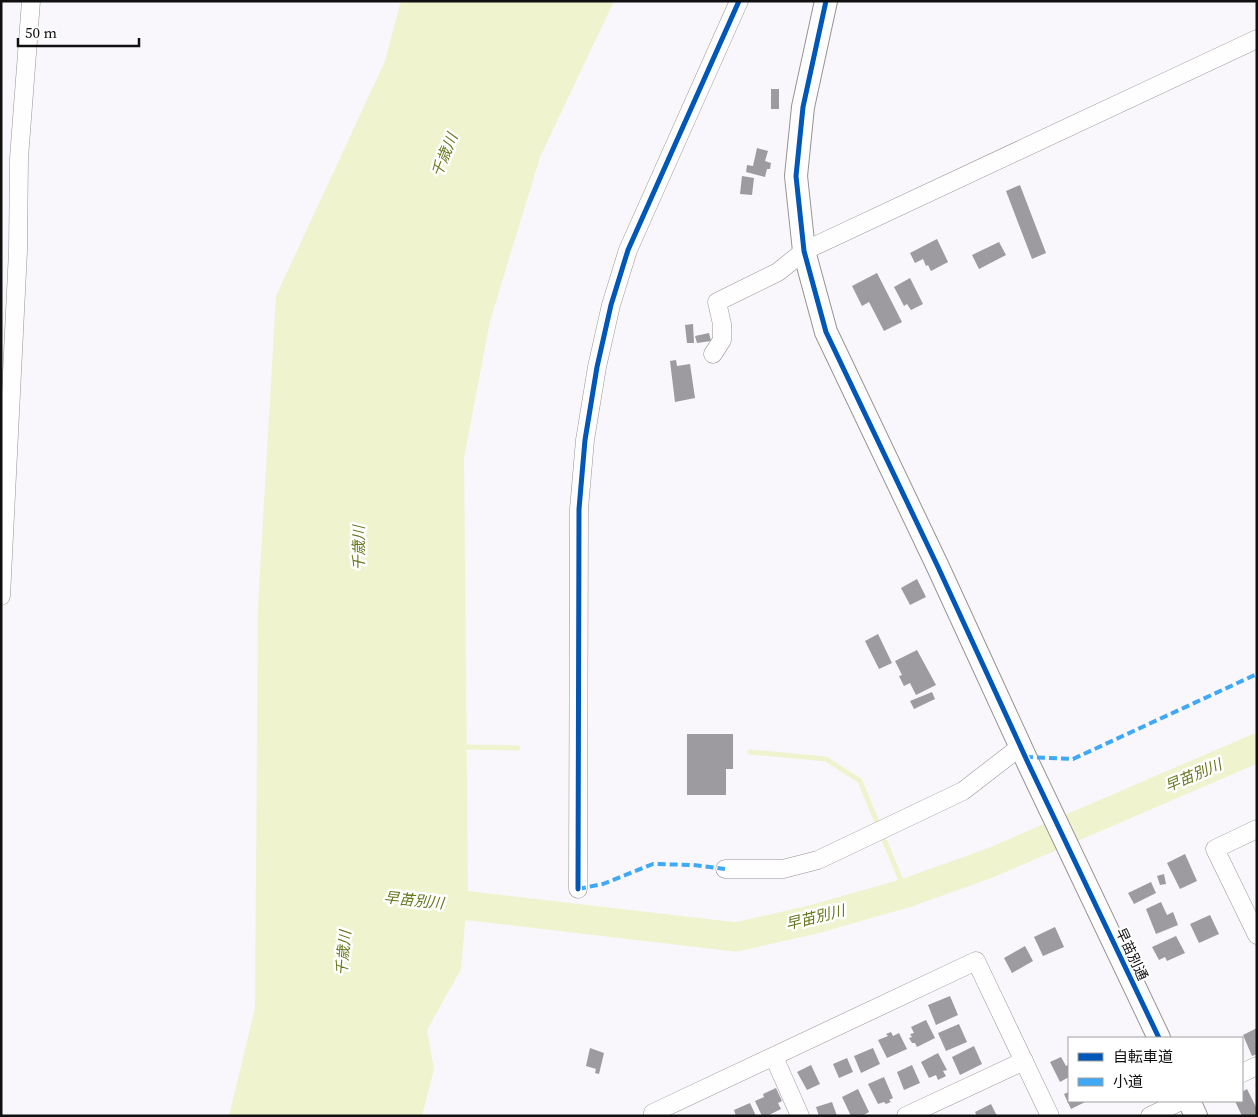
<svg xmlns="http://www.w3.org/2000/svg" width="1258" height="1117" font-family="'Source Serif 4','Noto Sans JP',serif">
<rect width="100%" height="100%" fill="#f9f6fc"/>
<polygon fill="#eff4cf" points="401,1 614,1 540,157 490,321 464,458 468,889 461,969 427,1030 434,1069 422,1116 229,1116 255,1008 258,605 276,296 385,61"/>
<g fill="none" stroke-linecap="round" stroke-linejoin="round">
<g stroke="#eff4cf" stroke-width="5">
<polyline points="461,747 518,748"/>
<polyline points="750,752 826,759 860,781 906,893"/>
</g>
<polyline stroke="#eff4cf" stroke-width="29" points="428,901 736,937 815,919 906,893 990,863 1257,748"/>
</g>
<g fill="#9d9ba0">
<rect x="771" y="89" width="8" height="20"/>
<polygon points="757,148 768,151 765,161 771,163 770,169 767,169 765,177 746,172 747,165 753,166"/>
<polygon points="742,176 754,178 752,195 740,194"/>
<polygon points="1020,185 1046,253 1032,259 1006,191"/>
<polygon points="937,239 948,262 931,271 928,265 926,266 923,259 915,263 910,253"/>
<polygon points="999,242 1006,255 979,269 972,255"/>
<polygon points="877,273 902,322 884,331 869,302 862,306 852,286"/>
<polygon points="910,278 923,304 911,310 907,304 904,306 894,287"/>
<polygon points="693,324 694,343 687,343 685,325"/>
<polygon points="709,333 711,341 697,343 695,336"/>
<polygon points="676,360 677,366 690,364 695,398 675,402 670,361"/>
<polygon points="917,579 926,597 910,605 901,588"/>
<polygon points="878,634 892,663 879,669 865,641"/>
<polygon points="917,650 936,685 916,695 910,683 904,686 899,676 902,675 895,661"/>
<polygon points="932,692 935,699 914,709 910,701"/>
<polygon points="687,734 733,734 733,769 726,769 726,795 687,795"/>
<polygon points="1185,854 1197,881 1180,889 1167,863"/>
<polygon points="1164,874 1166,884 1160,885 1157,876"/>
<polygon points="1151,882 1156,893 1134,904 1128,893"/>
<polygon points="1161,902 1167,915 1173,912 1178,925 1156,934 1146,909"/>
<polygon points="1210,915 1219,934 1199,943 1190,924"/>
<polygon points="1055,927 1064,947 1043,956 1034,937"/>
<polygon points="1176,936 1185,953 1167,961 1165,957 1159,960 1152,947"/>
<polygon points="1025,946 1033,961 1012,973 1004,958"/>
<polygon points="950,996 958,1015 936,1025 928,1005"/>
<polygon points="926,1020 935,1038 917,1047 915,1043 912,1043 909,1038 912,1037 910,1034 914,1033 911,1027"/>
<polygon points="959,1024 967,1042 946,1051 938,1033"/>
<polygon points="1257,1028 1257,1054 1252,1056 1243,1035"/>
<polygon points="891,1032 893,1036 899,1033 907,1049 887,1058 878,1040 888,1036 886,1034"/>
<polygon points="974,1046 982,1064 960,1075 952,1057"/>
<polygon points="590,1048 604,1053 599,1074 595,1073 596,1069 586,1066"/>
<polygon points="873,1048 880,1064 861,1073 854,1056"/>
<polygon points="938,1053 947,1070 943,1071 946,1076 938,1080 936,1075 929,1078 921,1062"/>
<polygon points="1061,1057 1066,1066 1069,1064 1069,1077 1060,1082 1050,1062"/>
<polygon points="847,1058 853,1072 839,1078 833,1064"/>
<polygon points="811,1065 820,1084 807,1090 797,1072"/>
<polygon points="912,1065 920,1083 904,1090 897,1072"/>
<polygon points="884,1077 893,1098 889,1100 891,1102 886,1104 884,1102 878,1104 868,1084"/>
<polygon points="776,1088 782,1101 778,1103 781,1109 767,1116 762,1116 755,1101 764,1097 763,1094"/>
<polygon points="858,1089 869,1112 862,1116 851,1116 842,1097"/>
<polygon points="1247,1089 1257,1109 1257,1114 1253,1116 1242,1116 1235,1101 1242,1101 1242,1092"/>
<polygon points="1069,1092 1069,1101 1087,1101 1071,1109 1064,1094"/>
<polygon points="832,1102 837,1116 819,1116 816,1107"/>
<polygon points="750,1103 756,1116 736,1116 734,1110"/>
<polygon points="991,1104 997,1116 977,1116 975,1112"/>
</g>
<g fill="none" stroke-linecap="round" stroke-linejoin="round">
<defs>
<g id="minor">
<polyline points="713,354 722,340 722,324 717,302 778,272 804,251 1257,39"/>
<polyline points="1,596 18,251 19,158 31,1"/>
<polyline points="1257,829 1215,849 1257,935"/>
<polyline points="725,869 783,869 818,860 963,791 1020,747"/>
<polyline points="578,889 579,509 585,440 597,367 611,305 628,250 739,1"/>
<polyline points="774,1057 800,1116"/>
<polyline points="1242,1073 1257,1066"/>
<polyline points="653,1116 653,1113 976,961 1050,1116"/>
<polyline points="906,1116 1024,1061"/>
<polyline points="1150,1116 1181,1101"/>
</g>
<g id="tertiary">
<polyline points="826,1 803,107 796,176 804,251 826,332 938,567 1029,765 1159,1038"/>
<polyline points="1189,1101 1196,1116"/>
</g>
</defs>
<use href="#minor" stroke="#959496" stroke-width="19"/>
<use href="#tertiary" stroke="#959496" stroke-width="24"/>
<use href="#minor" stroke="#fefeff" stroke-width="18"/>
<use href="#tertiary" stroke="#fefeff" stroke-width="22"/>
<g stroke="#3fa9f5" stroke-width="4" stroke-dasharray="8 4" stroke-linecap="butt">
<polyline points="1025,757 1073,759 1257,674"/>
<polyline points="578,889 603,884 653,864 693,865 725,869"/>
</g>
<defs>
<g id="cycleway">
<polyline points="826,1 803,107 796,176 804,251 826,332 938,567 1029,765 1159,1038"/>
<polyline points="578,889 579,509 585,440 597,367 611,305 628,250 739,1"/>
</g>
</defs>
<use href="#cycleway" stroke="#fff" stroke-width="8"/>
<use href="#cycleway" stroke="#0057b8" stroke-width="5"/>
</g>
<g text-anchor="middle" dominant-baseline="central" stroke-width="5" stroke-linejoin="round" paint-order="stroke">
<g font-size="14" fill="#101010" stroke="#fff">
<text transform="translate(1132 954) rotate(65)">早苗別通</text>
</g>
<g font-size="15" font-style="italic" fill="#66781d" stroke="#fff">
<text transform="translate(444 155) rotate(-68)">千歳川</text>
<text transform="translate(358 548) rotate(-90)">千歳川</text>
<text transform="translate(1193 775) rotate(-23)">早苗別川</text>
<text transform="translate(414 900) rotate(6)">早苗別川</text>
<text transform="translate(815 917) rotate(-14)">早苗別川</text>
<text transform="translate(343 953) rotate(-85)">千歳川</text>
</g>
</g>
<rect width="1258" height="1117" fill="none" stroke="#101010" stroke-width="5"/>
<rect x="1068" y="1037" width="175" height="65" fill="#ffffff" stroke="#9f9f9f"/>
<rect x="1078" y="1053" width="25" height="8" fill="#0057b8" stroke="#9f9f9f"/>
<text x="1113" y="1062" font-size="15" fill="#101010">自転車道</text>
<rect x="1078" y="1078" width="25" height="8" fill="#3fa9f5" stroke="#9f9f9f"/>
<text x="1113" y="1087" font-size="15" fill="#101010">小道</text>
<path d="M18 38v8h121v-8" fill="none" stroke="#101010" stroke-width="2.5"/>
<text x="25" y="38" font-size="15" fill="#101010" stroke="#ffffff" stroke-width="4" paint-order="stroke">50 m</text>
</svg>
